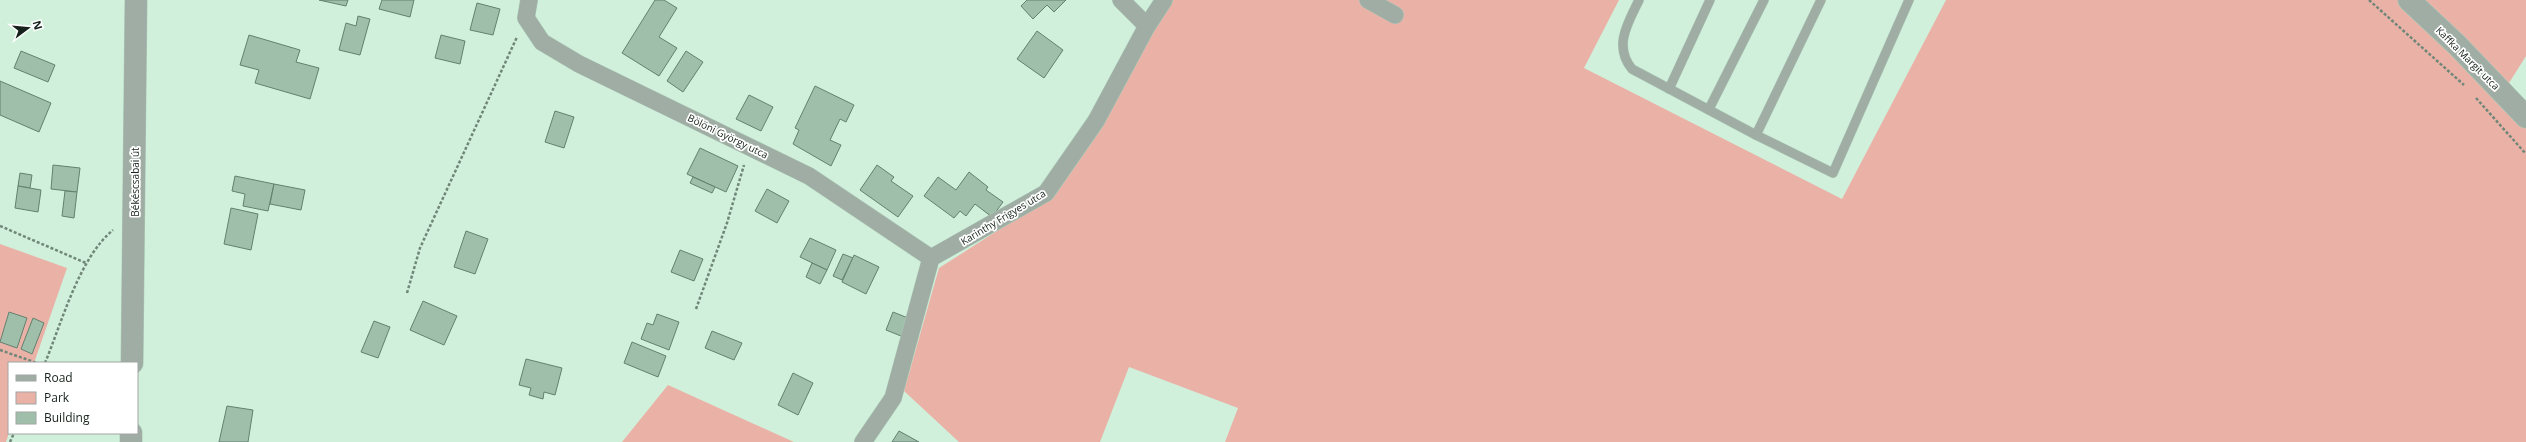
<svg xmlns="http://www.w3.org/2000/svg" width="2526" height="442" font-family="'Open Sans',sans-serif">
<rect width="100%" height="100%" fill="#d0f0db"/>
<g fill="#eab2a7">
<polygon points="1173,0 1619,0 1584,68 1842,199 1946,0 2526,0 2526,56 2509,83 2526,102 2526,442 1225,442 1238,408 1129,367 1100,442 959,442 904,391 939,268 1055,194"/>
<polygon points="0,244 67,268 34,363 9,363 9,433 6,442 0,442"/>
<polygon points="668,385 794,442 622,442"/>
</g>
<g fill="#a0bfab" stroke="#63816e">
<polygon points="319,0 348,0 346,6"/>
<polygon points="382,0 414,0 410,17 379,9"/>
<polygon points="655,0 664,0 677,8 659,37 677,48 659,76 622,53"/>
<polygon points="1027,0 1066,0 1054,12 1047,5 1033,19 1021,6"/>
<polygon points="477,3 500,9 493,35 470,30"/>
<polygon points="358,16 370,19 360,55 339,50 346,23 356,26"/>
<polygon points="1037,31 1063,50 1044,78 1017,59"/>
<polygon points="249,35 300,50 296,62 319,68 310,99 255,83 259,70 240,65"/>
<polygon points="441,35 465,41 460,64 435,58"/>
<polygon points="21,51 55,65 48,82 14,68"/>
<polygon points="686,51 703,62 683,92 667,81"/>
<polygon points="0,81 51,103 39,132 0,115"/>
<polygon points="815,86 854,105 846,122 840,119 830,140 841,145 831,166 793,144 799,130 795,128"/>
<polygon points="749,95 773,107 761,131 736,119"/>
<polygon points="555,111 574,117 564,148 545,142"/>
<polygon points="700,148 738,166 726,192 687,174"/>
<polygon points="53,165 80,168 77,192 51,189"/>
<polygon points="877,165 894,177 891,181 913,196 898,217 860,190"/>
<polygon points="969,172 988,187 986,190 1003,202 992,217 975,204 966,216 960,211 954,218 924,196 938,177 956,190"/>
<polygon points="20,173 32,175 30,188 18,186"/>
<polygon points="235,176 274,184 268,211 243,206 245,194 232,191"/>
<polygon points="693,177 715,187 712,193 690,183"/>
<polygon points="274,184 305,190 301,210 270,204"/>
<polygon points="18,186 41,190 38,212 15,208"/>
<polygon points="767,189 789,201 777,223 755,211"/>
<polygon points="65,191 77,192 74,218 62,216"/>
<polygon points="231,208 258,214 251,250 224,244"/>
<polygon points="466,231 488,239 475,274 454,267"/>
<polygon points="810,238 836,250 827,270 800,257"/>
<polygon points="680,250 703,259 694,281 671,272"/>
<polygon points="843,254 853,258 842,280 833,276"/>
<polygon points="854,255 879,267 866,294 842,282"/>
<polygon points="812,263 827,270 820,284 806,277"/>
<polygon points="423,301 457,316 444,345 410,330"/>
<polygon points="9,312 27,318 17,348 0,342"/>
<polygon points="893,312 908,318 901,336 886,330"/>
<polygon points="657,314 679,322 669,350 641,339 647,323 653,325"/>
<polygon points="33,318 44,323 32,354 21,349"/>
<polygon points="374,321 390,327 378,358 361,352"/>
<polygon points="712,331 742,343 734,360 705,348"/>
<polygon points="632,342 666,356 658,377 624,363"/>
<polygon points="526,359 562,368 555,395 544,392 543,399 529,395 531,388 519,385"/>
<polygon points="793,373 813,383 798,415 778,405"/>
<polygon points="227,406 253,410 248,442 219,442"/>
<polygon points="899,431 919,442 892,442"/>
</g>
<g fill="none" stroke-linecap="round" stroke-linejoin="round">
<defs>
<g id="service">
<path d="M1639 0C1628 23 1613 46 1632 69L1756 135 1833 173 1909 0"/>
<polyline points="1669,89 1710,0"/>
<polyline points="1709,109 1764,0"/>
<polyline points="1756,135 1821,0"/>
</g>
<g id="minor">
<polyline points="529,0 526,18 542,42 579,64 809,176 931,258"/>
<polyline points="1368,0 1395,15"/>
<polyline points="1147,26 1164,0"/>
<polyline points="863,442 893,398 931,258 1046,193 1096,121 1147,26 1121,0"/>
</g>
<g id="tertiary">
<polyline points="2409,0 2457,45 2526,117"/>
<polyline points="132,363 136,0"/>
<polyline points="131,442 131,433"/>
</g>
</defs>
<use href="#service" stroke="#aecbb8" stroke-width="10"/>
<use href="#minor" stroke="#aecbb8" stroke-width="18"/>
<use href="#tertiary" stroke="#aecbb8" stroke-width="23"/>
<g stroke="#708678" stroke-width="2.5" stroke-dasharray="3 2" stroke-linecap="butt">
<polyline points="2369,0 2464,85"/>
<polyline points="2476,98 2526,154"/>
<polyline points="0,226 86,263"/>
<polyline points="407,293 420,248 517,37"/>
<polyline points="696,309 727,223 744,165"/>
<polyline points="0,350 37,363"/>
<path d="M45 363C62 322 79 258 113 230"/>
<polyline points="10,442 14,433"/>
</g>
<use href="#service" stroke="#9fada4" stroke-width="9"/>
<use href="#minor" stroke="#9fada4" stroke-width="17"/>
<use href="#tertiary" stroke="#9fada4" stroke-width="22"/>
</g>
<g text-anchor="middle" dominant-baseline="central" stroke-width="3.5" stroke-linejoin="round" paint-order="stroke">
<g font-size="10" fill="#15211a" stroke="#fff">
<text transform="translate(2468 58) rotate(45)">Kaffka Margit utca</text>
<text transform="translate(728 136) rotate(26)">Bölöni György utca</text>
<text transform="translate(135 182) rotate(-90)">Békéscsabai út</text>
<text transform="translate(1003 217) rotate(-31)">Karinthy Frigyes utca</text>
</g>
</g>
<rect x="8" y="362" width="130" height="72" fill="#ffffff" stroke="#a1a6a3"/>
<rect x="16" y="375" width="20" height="6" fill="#9fada4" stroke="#a1a6a3"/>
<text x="44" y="382" font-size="12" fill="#15211a">Road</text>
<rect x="16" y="392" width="20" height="12" fill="#eab2a7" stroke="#a1a6a3"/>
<text x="44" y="402" font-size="12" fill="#15211a">Park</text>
<rect x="16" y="412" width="20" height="12" fill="#a0bfab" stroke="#a1a6a3"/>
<text x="44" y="422" font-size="12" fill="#15211a">Building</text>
<g transform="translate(28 28) rotate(74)" stroke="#ffffff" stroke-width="3" paint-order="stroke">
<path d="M0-3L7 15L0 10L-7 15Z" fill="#15211a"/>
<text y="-6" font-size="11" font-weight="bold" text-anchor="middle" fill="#15211a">N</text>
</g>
</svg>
